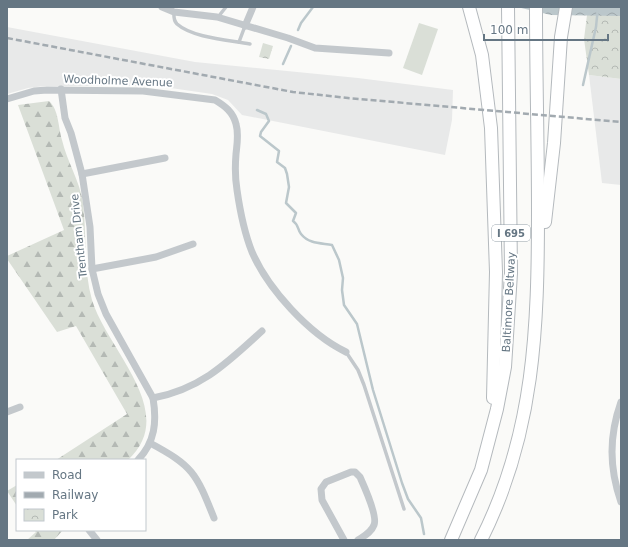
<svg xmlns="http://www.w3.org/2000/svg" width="628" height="547" font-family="'DejaVu Sans',sans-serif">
<defs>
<pattern id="forest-firs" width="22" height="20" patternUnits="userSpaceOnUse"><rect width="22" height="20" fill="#dadfd7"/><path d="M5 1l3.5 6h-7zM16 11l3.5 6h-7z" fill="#b4b9b4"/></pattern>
<pattern id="park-crowns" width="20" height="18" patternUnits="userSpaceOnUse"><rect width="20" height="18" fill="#dadfd7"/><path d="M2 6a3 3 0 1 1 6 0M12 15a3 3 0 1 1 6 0" fill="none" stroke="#b4b9b4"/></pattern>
<pattern id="water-waves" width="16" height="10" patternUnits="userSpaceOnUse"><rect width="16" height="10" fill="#bbc7cb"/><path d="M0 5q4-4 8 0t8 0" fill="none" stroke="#9ca6aa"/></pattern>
</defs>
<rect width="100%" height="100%" fill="#fafaf8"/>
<g fill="#e8e9e9">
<polygon points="7,27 195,62 358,78 453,90 452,120 445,155 242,115 228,100 212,94 157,86 45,86 28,88 7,94"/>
<polygon points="589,75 621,79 621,185 602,183"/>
</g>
<g fill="url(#forest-firs)">
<path d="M49 101C59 110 58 127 62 140 67 162 80 181 83 203 87 236 83 268 92 300 107 350 180 412 128 460H56L127 414 76 326 57 332 7 259V256L64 230 18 105Z"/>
<polygon points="17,485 17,506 7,491"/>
<polygon points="34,530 63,530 54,540 27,540 36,532"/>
</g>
<g fill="url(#park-crowns)">
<polygon points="588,7 621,7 621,79 589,75 584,39"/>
<polygon points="263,43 273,46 269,59 259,57"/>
</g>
<polygon fill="#dadfd7" points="419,23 438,29 422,75 403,68"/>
<polygon fill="url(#water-waves)" points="517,7 621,7 621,16 551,15"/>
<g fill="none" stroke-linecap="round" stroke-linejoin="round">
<g stroke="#bbc7cb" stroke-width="2.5">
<polyline points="298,30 301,23 313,7"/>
<polyline points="283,64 291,46"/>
<polyline points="583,85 596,27 598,7"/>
<path d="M257 110 266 114 269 121 261 132 260 136 279 151 277 162 285 168 287 174 289 187 286 203 296 213 293 221C299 225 297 229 301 234 309 244 321 243 332 245L339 260 343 278 342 290 344 305 357 324 373 390 402 483 408 499 421 518 424 534"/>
</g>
<defs>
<g id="motorway">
<polyline points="469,7 482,55 491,128 496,272 493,398"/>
<polyline points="545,222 554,143 561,37 566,7"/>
<polyline points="451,540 481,470 497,409 505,367 511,273 508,7"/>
<path d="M481 540C535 433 538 326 538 210 538 142 536 75 536 7"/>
</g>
</defs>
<use href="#motorway" stroke="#b4b9bd" stroke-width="14"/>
<g stroke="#c3c8cc" stroke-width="3.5">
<path d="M174 12C174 16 173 20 177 24 193 38 229 40 250 44"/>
<polyline points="218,17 226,7"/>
<polyline points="239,42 245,26"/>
<polyline points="346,352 358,370 364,385 404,509"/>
</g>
<g stroke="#c3c8cc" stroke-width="7">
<polyline points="162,7 174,12 217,17 288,38 315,48 389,53"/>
<polyline points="245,26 253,7"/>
<path d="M61 89 65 118 71 133 82 174 90 227 92 269 98 294 106 314 153 398C157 422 155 442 138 460"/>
<path d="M7 99 34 91 47 90 143 91 215 100C225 106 233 112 236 124 239 134 237 144 236 154 235 166 235 178 237 190 240 211 244 232 252 252 268 289 309 334 346 352"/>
<polyline points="82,174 165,158"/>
<polyline points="92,269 156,257 193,244"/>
<path d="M153 398C201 389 227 363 262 331"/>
<path d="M621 402C609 436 609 467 621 502"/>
<polyline points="7,412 20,407"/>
<path d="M150 443C193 466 196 473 214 518"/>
<polyline points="89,530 97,540"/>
<path d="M344 540 322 500 321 489 326 482 351 472H355L360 477C364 486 378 516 374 525 371 533 364 536 358 540"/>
</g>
<use href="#motorway" stroke="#fff" stroke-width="12"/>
<polyline stroke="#a2aab0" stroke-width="2.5" stroke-dasharray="6 3" stroke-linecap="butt" points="7,38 293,92 348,98 621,122"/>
</g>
<g text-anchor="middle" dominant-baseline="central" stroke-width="4" stroke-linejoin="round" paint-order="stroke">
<rect fill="#fff" stroke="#939fa8" stroke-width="1" x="492" y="225" width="38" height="16" rx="3"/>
<g font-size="10" font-weight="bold" fill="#657683">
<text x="511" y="233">I 695</text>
</g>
<g font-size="11" fill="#657683" stroke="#fff">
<text transform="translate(118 81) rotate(2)">Woodholme Avenue</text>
<text transform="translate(79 236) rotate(-96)">Trentham Drive</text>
<text transform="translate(509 302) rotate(-87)">Baltimore Beltway</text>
</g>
</g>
<rect width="628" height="547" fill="none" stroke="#657683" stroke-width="16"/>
<rect x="16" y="459" width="130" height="72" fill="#ffffff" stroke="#c1c8cd"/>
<rect x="24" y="472" width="20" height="6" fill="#c3c8cc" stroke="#c1c8cd"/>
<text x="52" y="479" font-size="12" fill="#657683">Road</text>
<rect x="24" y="492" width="20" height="6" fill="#a2aab0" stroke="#c1c8cd"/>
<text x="52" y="499" font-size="12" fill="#657683">Railway</text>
<rect x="24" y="509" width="20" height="12" fill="url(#park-crowns)" stroke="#c1c8cd"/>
<text x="52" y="519" font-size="12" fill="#657683">Park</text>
<path d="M484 34v6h124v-6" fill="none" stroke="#657683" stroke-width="2"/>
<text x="490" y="34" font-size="12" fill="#657683" stroke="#ffffff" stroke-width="3" paint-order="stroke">100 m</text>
</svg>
